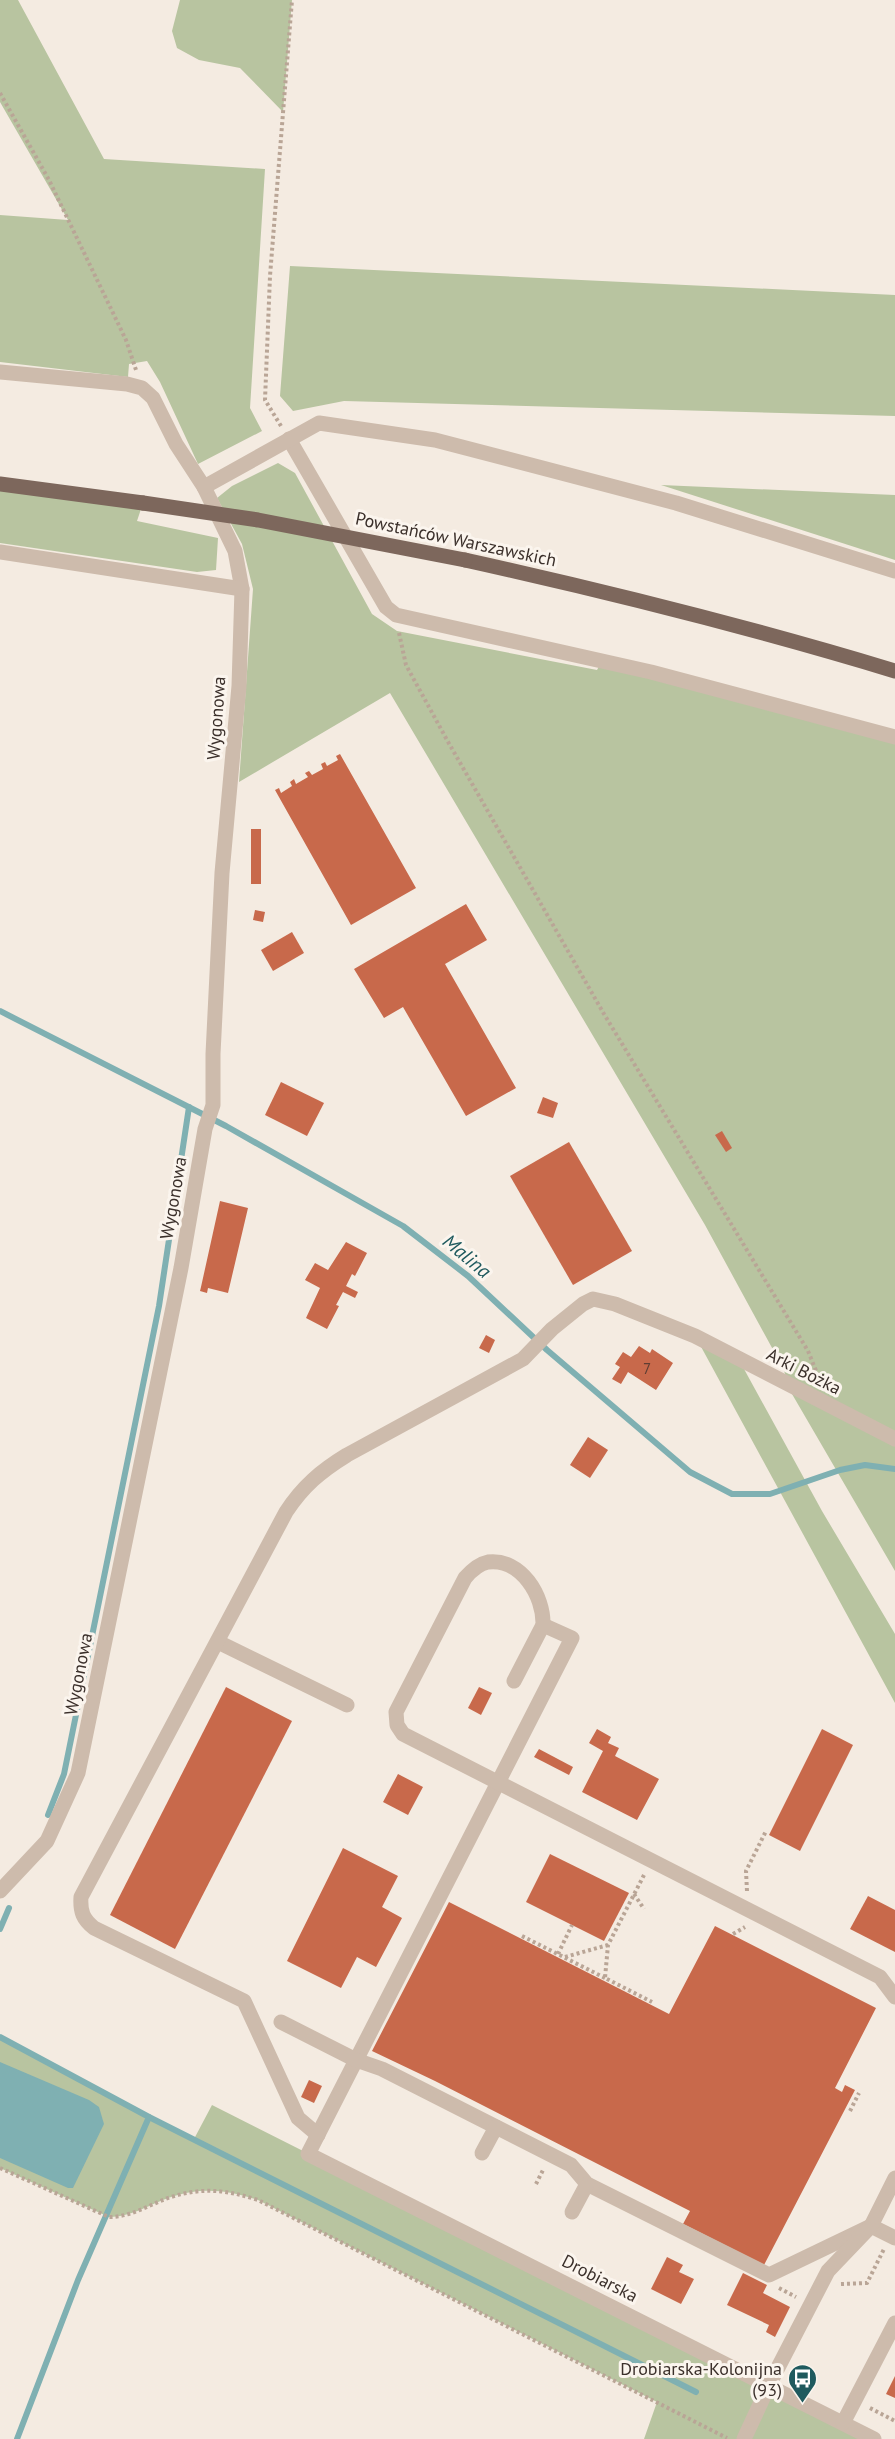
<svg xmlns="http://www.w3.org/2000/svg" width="895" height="2439" font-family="'PT Sans',sans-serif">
<rect width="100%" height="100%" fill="#f4ebe1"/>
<g fill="#b8c4a0">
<polygon points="0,0 18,0 104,159 265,169 250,408 262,431 198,464 160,382 147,361 129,364 128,377 0,362 0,215 68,220 0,102"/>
<polygon points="180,0 292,0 283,112 240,68 199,60 177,48 172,31"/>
<polygon points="290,266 895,295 895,416 344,401 293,411 280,396"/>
<polygon points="278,463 295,473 372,614 397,631 597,670 602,661 895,737 895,1571 792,1394 783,1368 705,1225 390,693 239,782 253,589 242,544 217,498 232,486"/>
<polygon points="0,484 143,503 137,521 218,538 216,570 197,572 0,543"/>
<polygon points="661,485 895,495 895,560"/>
<polygon points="699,1343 744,1369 822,1511 895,1634 895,1703"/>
<path d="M0 2037 194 2139 212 2105 874 2439H644L657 2402 258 2200C227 2190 203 2187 171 2197 150 2204 132 2217 109 2217L0 2168Z"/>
</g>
<polygon fill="#7fb0b2" points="0,2062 89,2100 99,2107 104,2124 73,2188 68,2188 0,2158"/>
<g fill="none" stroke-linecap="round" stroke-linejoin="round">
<g stroke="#7fb0b2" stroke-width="6">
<polyline points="0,1011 226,1126 403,1226 468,1276 547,1350 690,1472 732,1494 770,1494 840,1470 865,1465 895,1469"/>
<polyline points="48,1815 64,1774 159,1306 189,1107"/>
<polyline points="0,1929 9,1908"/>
<polyline points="0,2037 149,2117 696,2392"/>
<polyline points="17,2439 78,2280 149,2117"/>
</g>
</g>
<g fill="#c8694b">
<polygon points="340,754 416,888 351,925 275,790 279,788 281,793 292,786 290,782 294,779 296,784 308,777 305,773 309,771 312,775 323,769 321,764 325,762 327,766 338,760 336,756"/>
<rect x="251" y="829" width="10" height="55"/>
<polygon points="466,904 487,940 445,964 516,1088 466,1116 403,1007 384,1018 354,969"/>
<polygon points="255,910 265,912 263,922 253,920"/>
<polygon points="292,932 304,953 273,971 261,950"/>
<polygon points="281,1082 324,1103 307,1136 265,1115"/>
<polygon points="543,1097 558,1103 553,1118 537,1113"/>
<polygon points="722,1131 732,1148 726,1152 715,1135"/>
<polygon points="569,1142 632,1251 573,1285 510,1176"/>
<polygon points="220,1201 248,1208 228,1293 208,1288 207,1293 200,1291 201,1287"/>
<polygon points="346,1242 367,1253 355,1276 352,1274 346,1286 358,1292 355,1298 343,1292 336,1305 339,1306 327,1329 306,1318 320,1288 305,1280 315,1263 328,1270"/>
<polygon points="486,1335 495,1340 489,1353 479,1348"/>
<polygon points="639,1346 650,1353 652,1349 673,1363 656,1390 628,1372 621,1384 612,1379 620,1367 615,1364 623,1352 631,1357"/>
<polygon points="588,1437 608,1450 590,1478 570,1465"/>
<polygon points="226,1687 292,1721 175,1949 110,1915"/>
<polygon points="479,1687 492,1693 481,1715 468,1708"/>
<polygon points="597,1729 611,1737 608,1743 619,1748 615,1756 659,1779 637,1820 582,1792 603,1751 589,1743"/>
<polygon points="822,1729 853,1745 800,1851 769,1835"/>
<polygon points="539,1749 573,1767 569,1775 534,1757"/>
<polygon points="398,1774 423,1787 408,1815 383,1802"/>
<polygon points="343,1848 398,1876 382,1907 402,1918 376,1967 357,1957 341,1988 287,1961"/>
<polygon points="550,1854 629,1893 604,1941 526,1902"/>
<polygon points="868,1896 895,1910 895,1952 850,1929"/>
<polygon points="449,1902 669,2014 715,1926 876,2008 835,2088 842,2092 845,2085 855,2090 764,2265 683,2224 690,2211 435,2081 372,2051"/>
<polygon points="309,2080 322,2086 314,2103 301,2097"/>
<polygon points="667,2257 683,2265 679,2272 694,2279 681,2304 651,2289"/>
<polygon points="743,2273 767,2285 763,2293 790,2307 775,2337 766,2332 769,2325 727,2305"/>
<polygon points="895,2376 895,2398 886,2394"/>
</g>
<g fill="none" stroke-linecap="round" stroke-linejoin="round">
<g stroke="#b9a596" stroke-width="4" stroke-dasharray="3 3" stroke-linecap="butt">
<polyline points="0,93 49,180 126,340 136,370"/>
<polyline points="281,426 265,400 270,276 292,0"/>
<polyline points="399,633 406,665 447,740 604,1014 808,1351 821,1383"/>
<polyline points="644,1875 608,1945 605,1978 652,2002"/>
<polyline points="747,1891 746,1871 766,1831"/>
<polyline points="634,1894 644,1909"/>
<polyline points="733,1934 745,1927"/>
<polyline points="522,1936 605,1978"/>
<polyline points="558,1954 572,1925"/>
<polyline points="565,1957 608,1945"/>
<polyline points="850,2111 859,2093"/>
<path d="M0 2168 109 2217C132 2217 150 2204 171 2197 203 2187 227 2190 258 2200L727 2438"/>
<polyline points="536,2184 544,2168"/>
<polyline points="841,2284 867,2283 884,2249"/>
<polyline points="779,2288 796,2297"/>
<polyline points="870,2408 895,2421"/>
</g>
<g stroke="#cdbbac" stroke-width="15">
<polyline points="0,372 127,384 142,388 153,398 176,444 204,487 235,551 242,589 239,686 222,873 213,1054 213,1105 205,1129 181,1268 78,1773 47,1841 0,1891"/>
<polyline points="289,439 386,607 396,615 651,672 895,737"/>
<polyline points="204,487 319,423 435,440 676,503 895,571"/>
<polyline points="0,552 242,589"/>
<polyline points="543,1625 572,1638 308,2154 874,2439"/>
<polyline points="218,1642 347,1705"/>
<path d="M514 1681 543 1625C544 1596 521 1558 488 1562 478 1564 471 1571 465 1578L396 1712 397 1725 403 1734 880 1977 895 1997"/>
<polyline points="281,2022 356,2060 382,2069 571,2165 587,2184 769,2275 871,2226 895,2238"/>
<path d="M318 2135 298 2118 244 2001 94 1928C83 1919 80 1912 81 1897L286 1512C303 1486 321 1471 347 1455L523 1359 552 1329 583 1304 593 1299 615 1304 695 1336 895 1439"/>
<polyline points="482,2153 496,2127"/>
<polyline points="572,2212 587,2184"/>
<polyline points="843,2423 895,2323"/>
<polyline points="744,2439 769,2385 828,2271 871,2226 895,2178"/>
</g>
<g stroke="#7d675c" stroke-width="15">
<polyline points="0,484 143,503"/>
<path d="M465 560C610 592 753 628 895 671"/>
</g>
<polyline stroke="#7d675c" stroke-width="15" points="143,503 258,520 465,560"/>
</g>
<defs>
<symbol id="bus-pin" viewBox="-11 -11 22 30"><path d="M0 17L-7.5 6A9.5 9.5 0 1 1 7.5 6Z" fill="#1f5a5e" stroke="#fbf5ee"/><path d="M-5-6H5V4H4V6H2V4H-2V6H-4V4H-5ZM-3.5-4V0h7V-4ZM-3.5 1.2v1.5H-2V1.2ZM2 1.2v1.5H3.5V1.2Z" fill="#fff"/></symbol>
</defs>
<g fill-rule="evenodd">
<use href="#bus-pin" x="786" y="2362" width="33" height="45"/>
</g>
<g text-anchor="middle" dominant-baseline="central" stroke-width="6" stroke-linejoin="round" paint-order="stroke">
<g font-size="15" fill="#5e3e33">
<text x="647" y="1368">7</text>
</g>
<g font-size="18" fill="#3b302b" stroke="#fbf5ee">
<text transform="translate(456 539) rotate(12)">Powstańców Warszawskich</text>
<text transform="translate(216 718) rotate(-86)">Wygonowa</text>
<text transform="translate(173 1198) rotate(-80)">Wygonowa</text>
<text transform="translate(804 1371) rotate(27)">Arki Bożka</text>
<text transform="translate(78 1674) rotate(-79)">Wygonowa</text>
<text transform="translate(600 2278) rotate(27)">Drobiarska</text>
</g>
<g font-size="18" fill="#3b302b" stroke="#fbf5ee" text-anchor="end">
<text x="782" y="2368">Drobiarska-Kolonijna<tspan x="782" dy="21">(93)</tspan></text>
</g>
<g font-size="20" font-style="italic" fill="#1f5a5e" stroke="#fbf5ee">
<text transform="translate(467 1256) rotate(40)">Malina</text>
</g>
</g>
</svg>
